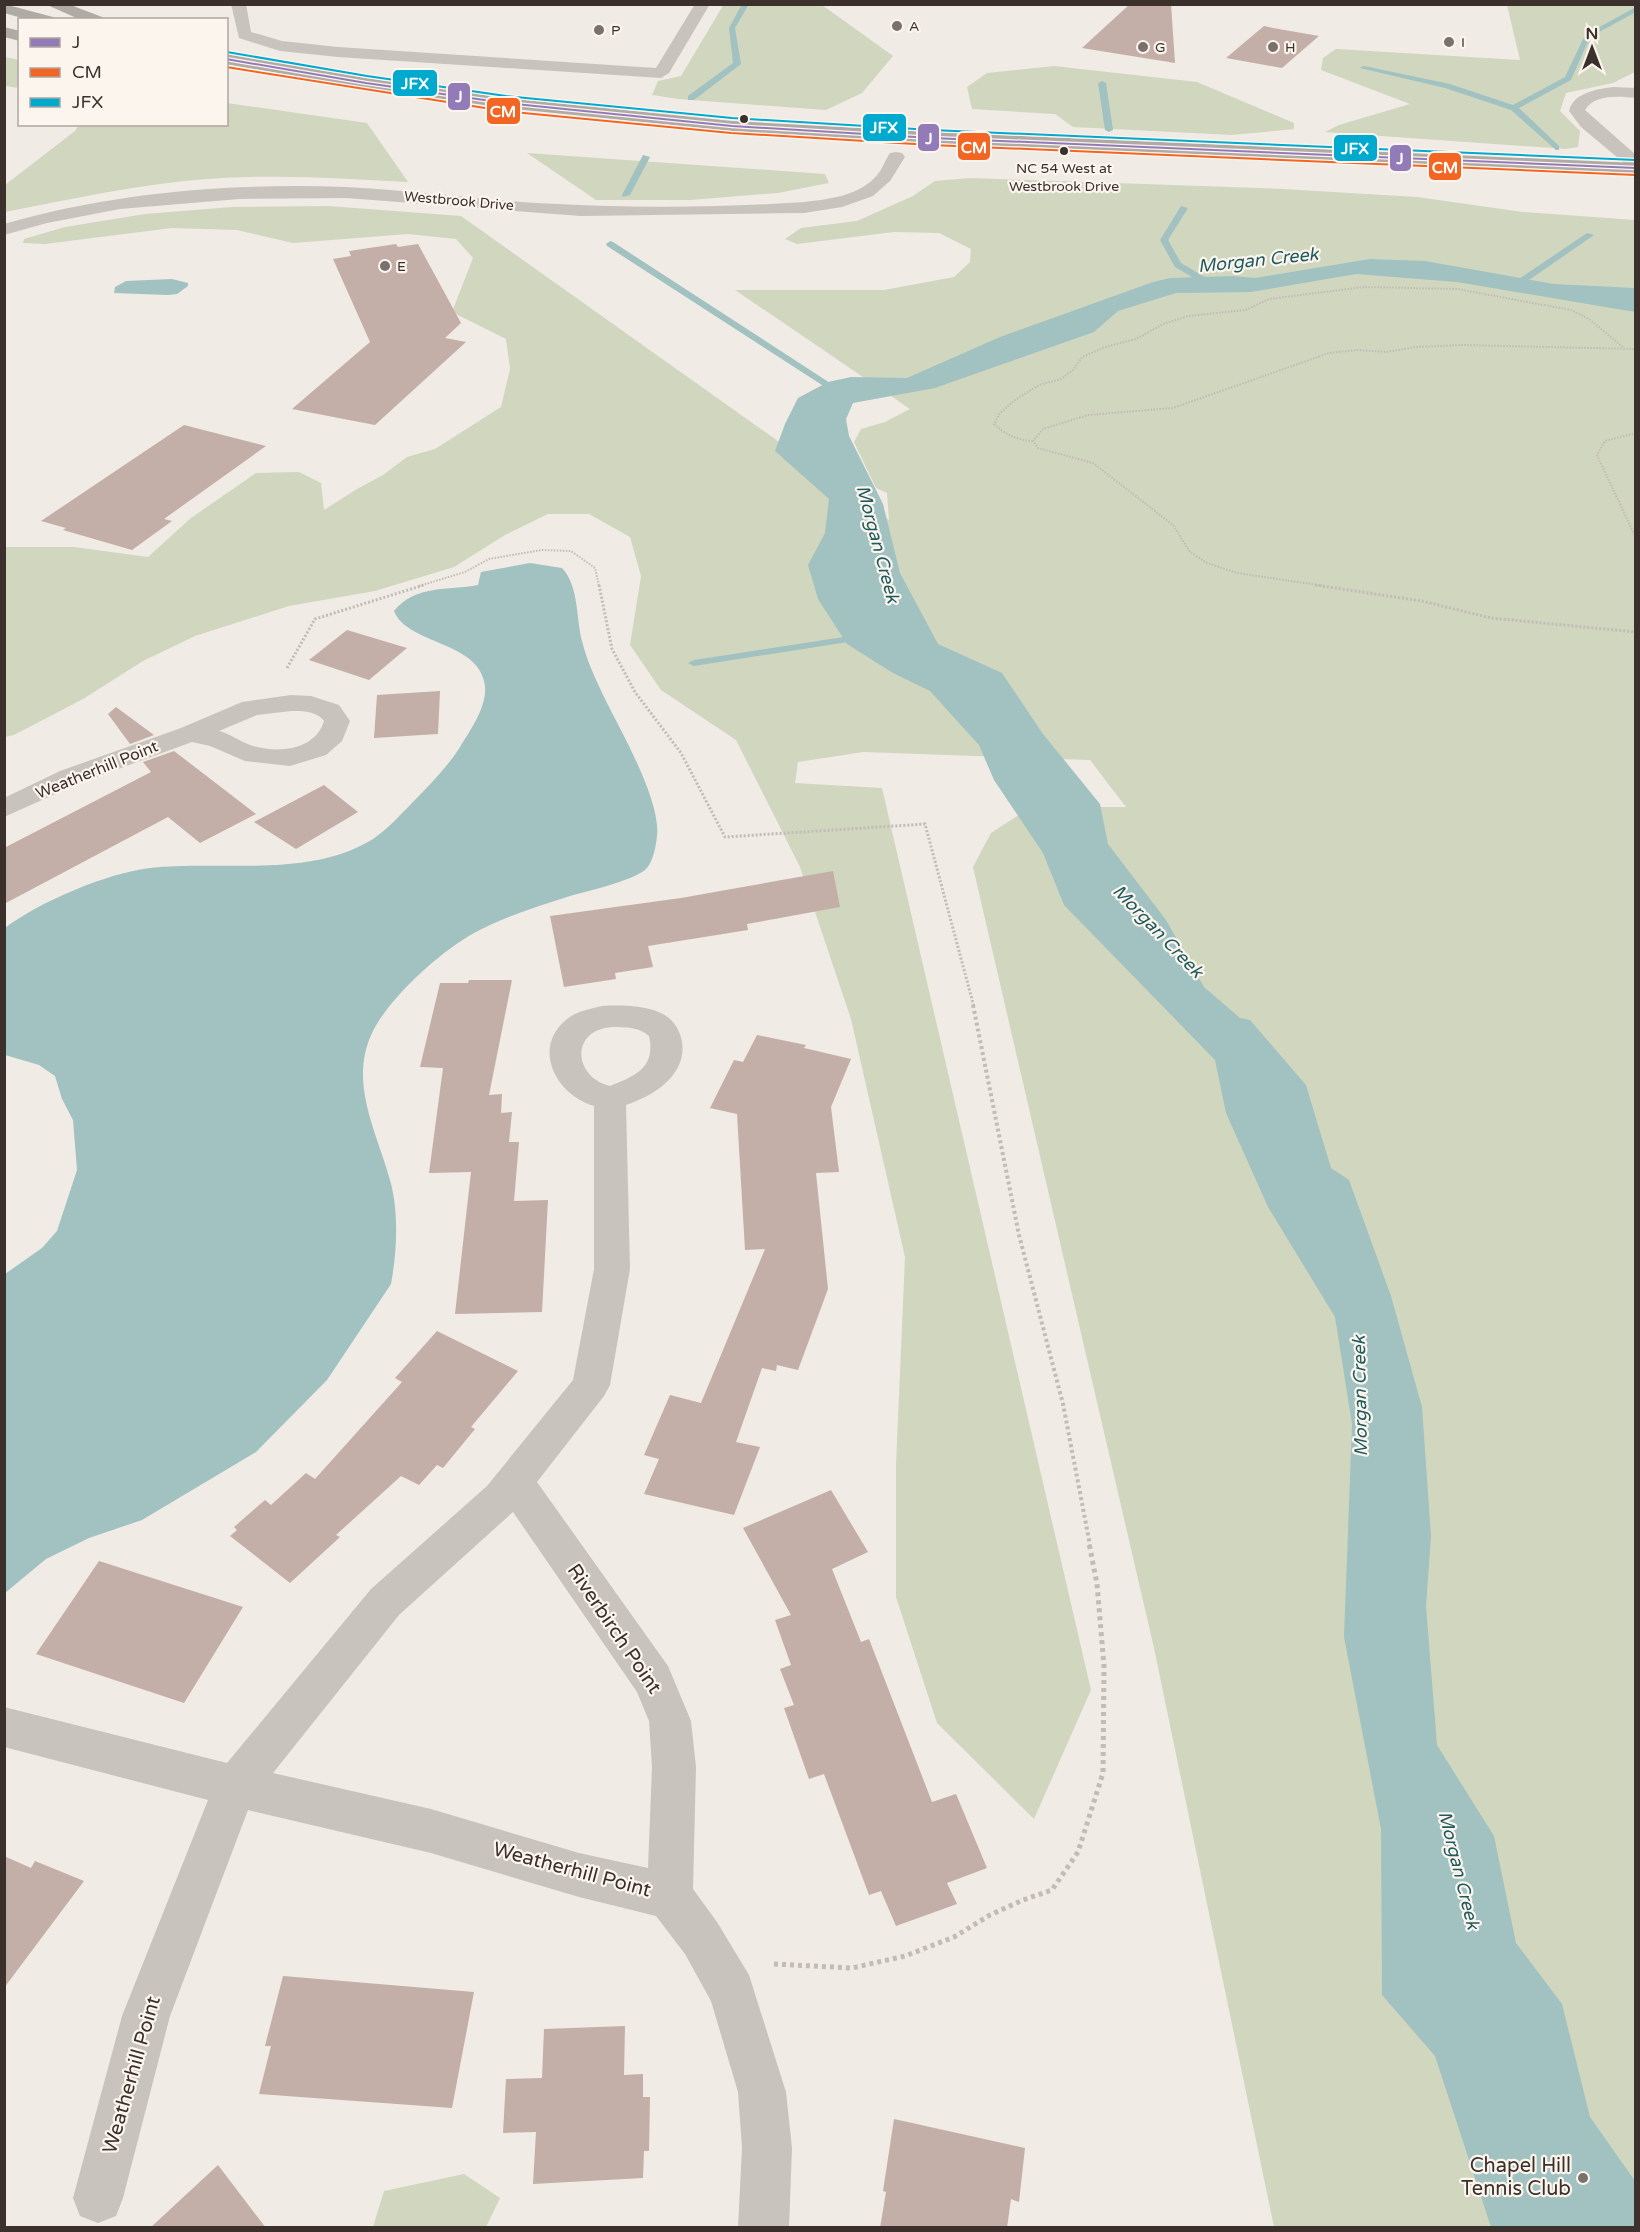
<svg xmlns="http://www.w3.org/2000/svg" width="1640" height="2232" font-family="'Varela Round',sans-serif">
<rect width="100%" height="100%" fill="#f0ebe5"/>
<g fill="#d1d6bf">
<polygon points="724,4 822,5 893,56 862,93 826,110 678,99 652,95 658,81 681,76"/>
<polygon points="1507,5 1635,5 1635,72 1613,83 1566,93 1560,111 1580,131 1578,147 1566,149 1325,132 1339,125 1410,104 1321,70 1323,58 1336,49 1520,60"/>
<polygon points="5,57 19,60 19,88 5,86"/>
<polygon points="1054,66 1197,82 1294,123 1294,129 1232,135 1073,127 1055,114 972,109 967,87 987,73"/>
<path d="M227 103 367 123 408 182C342 178 274 174 207 179 139 184 72 199 5 212V185L75 131 79 125 226 124Z"/>
<polygon points="527,153 825,174 829,183 778,193 690,200 596,200"/>
<polygon points="970,178 1283,189 1417,197 1523,212 1635,220 1635,2227 1274,2227 1154,1648 973,867 991,833 1031,807 1126,807 1090,760 863,752 798,762 795,783 882,788 1091,1690 1034,1819 937,1723 896,1597 896,1465 905,1257 851,1019 800,867 736,740 661,690 630,645 641,576 630,537 589,514 548,514 505,535 454,567 375,591 289,606 195,636 143,661 83,699 14,735 5,737 5,547 74,547 148,557 191,518 256,473 299,472 321,483 324,510 357,489 383,475 407,457 435,449 501,407 510,369 506,339 452,312 473,258 456,239 408,234 293,243 237,230 172,228 45,244 23,243 24,239 65,227 145,214 232,207 328,206 461,216 889,520 887,493 876,488 854,442 861,429 885,422 910,409 735,290 884,290 954,277 970,262 971,249 939,233 894,232 797,244 785,239 801,228 857,221 913,196 935,181"/>
<polygon points="464,2174 500,2198 486,2227 373,2227 384,2191"/>
</g>
<g fill="#a1c2c1">
<polygon points="1370,259 1425,261 1554,284 1635,288 1635,312 1457,282 1356,274 1251,292 1176,293 1118,311 1094,332 935,388 853,403 846,419 849,436 883,504 900,573 938,644 1002,673 1043,734 1100,804 1108,844 1166,920 1204,987 1240,1018 1250,1020 1306,1085 1331,1168 1349,1180 1391,1296 1422,1407 1431,1536 1426,1606 1437,1745 1494,1836 1516,1943 1562,2004 1590,2117 1635,2181 1635,2227 1491,2227 1435,2056 1382,1995 1381,1829 1344,1637 1352,1424 1335,1317 1268,1207 1226,1113 1215,1060 1064,905 1043,853 994,780 979,745 930,691 893,673 847,644 818,599 808,565 825,533 829,499 775,451 785,424 798,398 828,382 851,377 907,378 1000,337 1153,282 1170,278 1233,276 1255,278"/>
<polygon points="172,279 188,283 188,286 177,294 168,295 114,293 115,287 126,281"/>
<path d="M530 563 562 568C579 586 576 618 582 641 587 662 597 682 606 701 622 733 661 801 657 836 656 846 653 863 645 870 629 882 587 891 567 897 536 907 503 917 474 933 441 951 390 997 373 1031 348 1081 376 1130 390 1180 399 1211 397 1252 391 1284L327 1380 256 1452 142 1520 89 1538 46 1559 5 1593V1274L42 1248 57 1231 77 1170 73 1120 62 1099 55 1076 39 1065 5 1055V928C39 902 107 873 150 868 221 860 309 879 373 839 388 829 400 815 413 802 429 785 447 768 460 747 471 729 490 703 484 681 475 641 407 644 394 611 416 584 448 591 478 585L481 572Z"/>
</g>
<g fill="none" stroke-linecap="round" stroke-linejoin="round">
<g fill="#a1c2c1" fill-rule="evenodd">
<polygon points="742,4 749,4 735,28 741,64 694,100 688,100 688,96 733,63 729,28"/>
<polygon points="1636,7 1636,12 1590,37 1571,80 1519,108 1559,146 1559,150 1556,150 1511,110 1445,88 1360,68 1364,66 1450,84 1513,105 1565,77 1585,35"/>
<polygon points="1102,81 1106,83 1113,130 1109,132 1105,130 1098,83"/>
<polygon points="643,155 650,157 630,195 623,197 622,195"/>
<polygon points="1181,206 1188,208 1168,240 1181,263 1215,283 1215,287 1209,287 1175,267 1160,240"/>
<polygon points="1587,233 1594,235 1522,285 1516,285 1516,281"/>
<polygon points="610,241 613,242 847,394 839,396 607,246 606,244"/>
<polygon points="863,634 867,635 867,639 694,666 688,663 694,660"/>
</g>
</g>
<g fill="#c3afa7">
<polygon points="1130,4 1171,4 1175,63 1082,48"/>
<polygon points="1264,26 1273,28 1319,36 1282,68 1226,58"/>
<polygon points="396,244 398,247 418,244 461,323 445,338 466,342 375,425 292,409 370,342 333,259 351,256 349,251"/>
<polygon points="184,425 266,446 164,519 172,521 132,550 63,530 66,528 41,521"/>
<polygon points="347,630 407,648 369,680 309,660"/>
<polygon points="440,691 438,734 374,738 377,695"/>
<polygon points="116,707 154,735 130,744 108,714"/>
<polygon points="174,751 256,814 200,843 168,817 4,904 4,848 151,772 143,762"/>
<polygon points="324,785 358,812 296,849 254,822"/>
<polygon points="833,871 840,907 747,924 748,930 648,946 653,967 615,973 616,979 564,987 550,916 681,898"/>
<polygon points="469,980 512,980 489,1095 502,1094 501,1113 512,1112 509,1142 519,1142 514,1201 548,1200 542,1312 455,1314 471,1172 429,1173 443,1068 420,1067 440,983 468,983"/>
<polygon points="757,1035 806,1045 804,1048 851,1059 831,1107 839,1172 816,1173 828,1289 798,1370 777,1365 776,1371 762,1368 736,1442 760,1447 734,1515 644,1494 659,1459 644,1455 670,1395 701,1403 765,1249 745,1250 737,1114 710,1108 734,1060 743,1062"/>
<polygon points="437,1331 518,1371 471,1427 475,1429 443,1468 437,1465 419,1485 401,1476 336,1535 340,1537 290,1583 230,1536 237,1530 234,1527 265,1500 271,1505 306,1473 315,1479 402,1382 395,1378"/>
<polygon points="831,1490 868,1552 832,1569 861,1642 869,1639 932,1802 956,1794 987,1868 947,1883 957,1904 896,1926 881,1891 869,1895 824,1774 809,1779 784,1708 794,1705 780,1669 791,1665 775,1620 791,1615 743,1528"/>
<polygon points="99,1561 243,1607 184,1703 36,1654"/>
<polygon points="4,1856 31,1868 35,1861 84,1881 4,1988"/>
<polygon points="283,1976 474,1992 452,2108 259,2094 271,2046 265,2046"/>
<polygon points="625,2026 624,2075 643,2074 643,2097 650,2097 649,2151 644,2151 643,2178 533,2184 536,2132 503,2133 506,2079 542,2078 544,2029"/>
<polygon points="894,2119 1025,2148 1019,2202 1011,2199 1007,2228 880,2228 886,2192 883,2191"/>
<polygon points="218,2165 266,2228 150,2228"/>
</g>
<g fill="none" stroke-linecap="round" stroke-linejoin="round">
<g stroke="#c2bbb6" stroke-width="2" stroke-dasharray="1.5 1.5" stroke-linecap="butt">
<polyline points="1636,433 1605,441 1597,455 1636,538"/>
<path d="M1033 441C1017 440 1006 435 994 424L1000 413 1015 400 1039 385 1061 379 1074 369 1082 357 1105 347 1136 339 1163 324 1188 316 1246 310 1269 299 1364 287 1457 289 1571 310 1589 319 1624 348"/>
<polyline points="419,586 465,572 489,559 542,550 571,551 595,568 599,586"/>
<polyline points="1325,586 1237,573 1207,563 1190,552 1173,525 1093,463 1038,448 1033,441 1043,429 1088,415 1173,408 1329,353 1357,350 1387,352 1417,347 1462,345 1636,349"/>
</g>
<g stroke="#c2bbb6" stroke-width="3" stroke-dasharray="2 2" stroke-linecap="butt">
<polyline points="599,585 612,649 635,692 681,753 725,837 925,824 974,1007"/>
<polyline points="1315,585 1422,601 1491,618 1636,632"/>
<polyline points="287,668 315,619 424,585"/>
</g>
<polyline stroke="#c2bbb6" stroke-width="4" stroke-dasharray="3 3" stroke-linecap="butt" points="973,1005 1019,1235 1063,1404 1090,1545"/>
<polyline stroke="#c2bbb6" stroke-width="5" stroke-dasharray="4 4" stroke-linecap="butt" points="774,1964 852,1968 905,1956 954,1937 990,1915 1023,1900 1052,1890 1078,1852 1103,1773 1104,1666 1097,1584 1089,1543"/>
<g fill="#c9c3be" fill-rule="evenodd">
<polygon points="231,4 246,4 251,32 282,41 338,47 656,68 695,4 710,4 669,73 661,78 338,57 280,51 239,38"/>
<path d="M1613 87 1636 88V98C1619 96 1594 94 1585 110L1636 155V169L1630 168 1581 127 1569 111C1573 93 1597 89 1613 87Z"/>
<path d="M896 152 902 153 905 157 890 181 873 196 842 207 804 213 581 216 346 198 239 199 120 209 47 223 4 235V224C115 192 231 183 346 187 410 190 473 199 536 203 625 208 716 208 804 202 830 199 860 196 878 174 883 168 885 160 890 153Z"/>
<path d="M291 695 311 696 339 705 350 721 342 741 326 755 290 766 245 761 210 746 192 742 80 783 4 817V798L60 771 181 728 242 702ZM291 711C302 711 317 711 324 721 315 751 276 754 250 745 239 741 231 734 219 731L257 715Z"/>
<path d="M602 1006C622 1005 653 1005 669 1018 676 1024 681 1034 682 1042 687 1075 654 1096 626 1105L630 1269 610 1385 604 1396 537 1482 668 1666 691 1721 696 1767 693 1889 717 1922 749 1975 786 2092 792 2148 789 2228H738L742 2148 738 2092 711 2001 685 1954 656 1916 579 1897 431 1853 248 1810 170 2016 123 2198 116 2216 98 2223 80 2216 73 2198 122 2016 208 1800 4 1747V1707L227 1763 371 1589 487 1486 573 1380 594 1269V1106C556 1095 531 1048 567 1019 577 1011 590 1009 602 1006ZM612 1027C626 1027 639 1027 649 1036 656 1067 636 1076 610 1086 573 1077 570 1030 612 1027ZM513 1512 637 1692 649 1721 652 1767 648 1868 579 1853 431 1809 273 1773 399 1615Z"/>
</g>
<g fill="#afaaa4" fill-rule="evenodd">
<polygon points="4,4 53,17 55,20 29,20 4,13"/>
<polygon points="45,4 68,4 102,17 104,20 81,20"/>
<polygon points="4,27 20,31 20,41 4,37"/>
<polygon points="226,54 366,78 505,98 732,121 932,132 1636,163 1636,173 932,143 732,131 505,108 366,88 226,64"/>
</g>
<defs>
<polyline id="bus-1" points="226,59 366,83 505,103 732,126 932,138 1636,168"/>
<polyline id="bus-2" points="226,67 504,111 731,133 931,145 1636,175"/>
<polyline id="bus-3" points="227,52 367,76 506,96 732,118 932,130 1636,160"/>
</defs>
<use href="#bus-1" stroke="#fbf5ee" stroke-width="4.5"/>
<use href="#bus-2" stroke="#fbf5ee" stroke-width="4.5"/>
<use href="#bus-3" stroke="#fbf5ee" stroke-width="4.5"/>
<use href="#bus-1" stroke="#937bb8" stroke-width="2"/>
<use href="#bus-2" stroke="#f26522" stroke-width="2"/>
<use href="#bus-3" stroke="#00a9ce" stroke-width="2"/>
</g>
<g fill="#7a716c" stroke="#fbf5ee" stroke-width="2">
<circle cx="897" cy="26" r="6"/>
<circle cx="599" cy="30" r="6"/>
<circle cx="1449" cy="42" r="6"/>
<circle cx="1143" cy="47" r="6"/>
<circle cx="1273" cy="47" r="6"/>
<circle cx="385" cy="266" r="6"/>
<circle cx="1583" cy="2178" r="6"/>
</g>
<g fill="#3b302b" stroke="#fbf5ee" stroke-width="2">
<circle cx="744" cy="119" r="5"/>
<circle cx="1064" cy="151" r="5"/>
</g>
<g text-anchor="middle" dominant-baseline="central" stroke-width="4.5" stroke-linejoin="round" paint-order="stroke">
<g font-size="14" fill="#3b302b" stroke="#fbf5ee" text-anchor="start">
<text x="909" y="26">A</text>
<text x="611" y="30">P</text>
<text x="1461" y="42">I</text>
<text x="1155" y="47">G</text>
<text x="1285" y="47">H</text>
<text x="397" y="266">E</text>
</g>
<g font-size="14" fill="#3b302b" stroke="#fbf5ee">
<text x="1064" y="168">NC 54 West at<tspan x="1064" dy="18">Westbrook Drive</tspan></text>
</g>
<g font-size="14" fill="#3b302b" stroke="#fbf5ee">
<text transform="translate(459 201) rotate(5)">Westbrook Drive</text>
</g>
<g font-size="16" fill="#3b302b" stroke="#fbf5ee">
<text transform="translate(97 770) rotate(-22)">Weatherhill Point</text>
</g>
<g font-size="18" font-style="italic" fill="#1f5a5e" stroke="#fbf5ee">
<text transform="translate(1258 260) rotate(-6)">Morgan Creek</text>
<text transform="translate(878 544) rotate(75)">Morgan Creek</text>
<text transform="translate(1158 931) rotate(46)">Morgan Creek</text>
<text transform="translate(1360 1396) rotate(-91)">Morgan Creek</text>
<text transform="translate(1459 1870) rotate(76)">Morgan Creek</text>
</g>
<g font-size="20" fill="#3b302b" stroke="#fbf5ee">
<text transform="translate(614 1629) rotate(56)">Riverbirch Point</text>
<text transform="translate(572 1870) rotate(15)">Weatherhill Point</text>
<text transform="translate(132 2075) rotate(-74)">Weatherhill Point</text>
</g>
<g font-size="20" fill="#3b302b" stroke="#fbf5ee" text-anchor="end">
<text x="1571" y="2166">Chapel Hill<tspan x="1571" dy="23">Tennis Club</tspan></text>
</g>
</g>
<g stroke="#fbf5ee" stroke-width="2">
<rect x="392" y="69" width="46" height="28" rx="6" fill="#00a9ce"/>
<rect x="447" y="82" width="24" height="29" rx="6" fill="#937bb8"/>
<rect x="486" y="97" width="35" height="28" rx="6" fill="#f26522"/>
<rect x="862" y="113" width="45" height="29" rx="6" fill="#00a9ce"/>
<rect x="917" y="123" width="23" height="29" rx="6" fill="#937bb8"/>
<rect x="957" y="132" width="34" height="29" rx="6" fill="#f26522"/>
<rect x="1333" y="134" width="45" height="28" rx="6" fill="#00a9ce"/>
<rect x="1389" y="144" width="23" height="28" rx="6" fill="#937bb8"/>
<rect x="1428" y="152" width="34" height="29" rx="6" fill="#f26522"/>
</g>
<g font-size="16" text-anchor="middle" font-weight="bold" fill="#fff">
<text x="415" y="89">JFX</text>
<text x="459" y="102">J</text>
<text x="503" y="117">CM</text>
<text x="884" y="133">JFX</text>
<text x="929" y="144">J</text>
<text x="974" y="153">CM</text>
<text x="1355" y="154">JFX</text>
<text x="1400" y="164">J</text>
<text x="1445" y="173">CM</text>
</g>
<rect width="1640" height="2232" fill="none" stroke="#3b302b" stroke-width="12"/>
<rect x="18" y="18" width="210" height="108" fill="#fbf5ee" stroke="#aea6a0" stroke-width="1.5"/>
<rect x="30" y="38" width="30" height="9" fill="#937bb8" stroke="#aea6a0" stroke-width="1.5"/>
<text x="72" y="48" font-size="18" fill="#3b302b">J</text>
<rect x="30" y="68" width="30" height="9" fill="#f26522" stroke="#aea6a0" stroke-width="1.5"/>
<text x="72" y="78" font-size="18" fill="#3b302b">CM</text>
<rect x="30" y="98" width="30" height="9" fill="#00a9ce" stroke="#aea6a0" stroke-width="1.5"/>
<text x="72" y="108" font-size="18" fill="#3b302b">JFX</text>
<g transform="translate(1592 48)" stroke="#fbf5ee" stroke-width="4.5" paint-order="stroke">
<path d="M0-4.5L10 22L0 15L-10 22Z" fill="#3b302b"/>
<text y="-9" font-size="16" font-weight="bold" text-anchor="middle" fill="#3b302b">N</text>
</g>
</svg>
